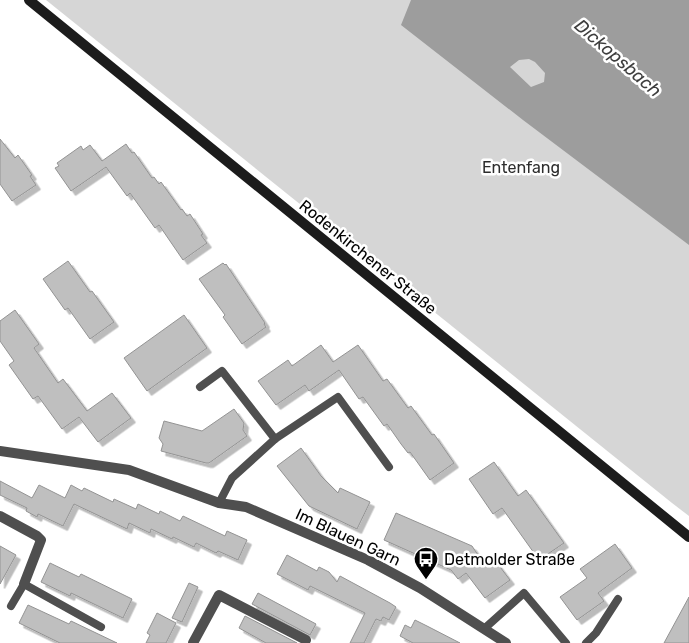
<svg xmlns="http://www.w3.org/2000/svg" width="689" height="643" font-family="Rubik,sans-serif">
<defs>
<filter id="shadow"><feDropShadow dx="4.5" dy="4.5" stdDeviation="0" flood-color="#0004"/></filter>
</defs>
<rect width="100%" height="100%" fill="#fff"/>
<polygon fill="#d6d6d6" points="46,0 689,0 689,516 672,503"/>
<path fill="#9d9d9d" fill-rule="evenodd" d="M411 0H689V245L523 120 401 25ZM529 59 535 62 545 73 544 82 531 87 510 67 519 60Z"/>
<g fill="#bfbfbf" stroke="#939393" filter="url(#shadow)">
<polygon points="0,139 15,158 18,155 32,175 30,176 36,185 12,201 0,184"/>
<polygon points="126,144 132,153 134,152 152,178 154,177 159,184 161,182 181,210 182,209 187,216 190,214 203,234 201,235 207,243 183,260 159,225 155,228 130,193 127,196 106,167 71,191 55,168 59,166 57,163 81,146 83,150 90,145 102,161"/>
<polygon points="68,261 90,292 92,291 114,322 90,339 68,308 65,310 43,279"/>
<polygon points="223,263 225,265 226,264 265,323 264,324 266,327 242,344 223,317 225,315 199,279"/>
<polygon points="15,310 39,344 34,348 58,383 63,379 87,411 112,393 131,418 98,442 79,417 62,429 38,396 33,399 9,365 14,361 0,341 0,321"/>
<polygon points="184,315 207,348 147,391 124,358"/>
<polygon points="321,345 333,362 358,345 383,381 387,379 408,408 411,406 432,435 434,434 454,463 430,480 410,452 408,453 401,444 387,424 384,426 363,397 359,399 339,370 309,391 305,385 276,405 258,381 288,360 292,366"/>
<polygon points="234,409 244,423 243,430 247,436 209,463 206,463 161,451 163,444 159,438 164,421 202,431"/>
<polygon points="301,448 321,476 338,493 340,488 370,502 357,529 309,506 277,466"/>
<polygon points="494,462 518,496 526,490 564,543 539,560 502,508 493,514 469,479"/>
<polygon points="0,481 32,498 39,485 65,498 71,485 82,491 84,488 113,502 114,499 136,509 138,504 159,514 160,511 180,521 183,516 225,536 227,531 247,540 238,560 218,551 216,553 196,543 194,547 173,537 172,539 151,529 150,533 129,523 127,529 74,504 63,526 38,514 37,517 26,511 27,508 0,495"/>
<polygon points="396,513 472,546 482,561 491,555 510,580 485,598 466,573 458,579 451,570 384,540"/>
<polygon points="615,544 632,568 598,593 604,601 577,620 560,597 587,578 580,569"/>
<polygon points="0,546 16,555 0,584"/>
<polygon points="287,555 317,571 319,567 329,572 337,582 340,576 390,603 396,607 389,620 383,617 381,621 376,619 364,643 350,643 365,613 310,586 308,590 277,574"/>
<polygon points="50,563 79,577 81,574 132,599 123,618 71,593 70,596 41,582"/>
<polygon points="189,583 198,587 182,622 172,618"/>
<polygon points="258,593 316,624 310,635 252,604"/>
<polygon points="689,597 689,643 664,643"/>
<polygon points="28,605 69,624 71,621 117,643 60,643 19,623"/>
<polygon points="157,613 176,623 166,643 146,643 150,635 147,633"/>
<polygon points="245,616 297,643 266,643 239,628"/>
<polygon points="415,620 427,626 460,643 413,643 400,636 405,625 411,628"/>
</g>
<g fill="none" stroke-linecap="round" stroke-linejoin="round">
<g stroke="#4f4f4f" stroke-width="8">
<polyline points="200,387 222,371 275,439"/>
<polyline points="219,503 232,478 275,439 338,397 389,467"/>
<polyline points="11,606 24,584 101,627"/>
<polyline points="485,628 524,593 566,643"/>
<polyline points="586,643 596,633 618,599"/>
</g>
<g stroke="#4f4f4f" stroke-width="10">
<polyline points="0,451 129,470 219,503 246,507 368,560 420,588 506,643"/>
<polyline points="0,516 37,536 41,540 24,584"/>
<polyline points="193,643 219,595 306,640"/>
</g>
<polyline stroke="#1c1c1c" stroke-width="10" points="29,0 689,537"/>
</g>
<defs>
<symbol id="bus-pin" viewBox="-11 -11 22 30"><path d="M0 17L-7.5 6A9.5 9.5 0 1 1 7.5 6Z" fill="#000" stroke="#fff"/><path d="M-5-6H5V4H4V6H2V4H-2V6H-4V4H-5ZM-3.5-4V0h7V-4ZM-3.5 1.2v1.5H-2V1.2ZM2 1.2v1.5H3.5V1.2Z" fill="#fff"/></symbol>
</defs>
<g fill-rule="evenodd">
<use href="#bus-pin" x="412" y="545" width="28" height="38"/>
</g>
<g text-anchor="middle" dominant-baseline="central" stroke-width="5" stroke-linejoin="round" paint-order="stroke">
<g font-size="16" fill="#2d2d2d" stroke="#fff">
<text x="521" y="167">Entenfang</text>
</g>
<g font-size="16" fill="#000" stroke="#fff">
<text transform="translate(368 257) rotate(39)">Rodenkirchener Straße</text>
<text transform="translate(348 537) rotate(25)">Im Blauen Garn</text>
</g>
<g font-size="16" fill="#000" stroke="#fff" text-anchor="start">
<text x="444" y="559">Detmolder Straße</text>
</g>
<g font-size="18" font-style="italic" fill="#3e3e3e" stroke="#fff">
<text transform="translate(618 58) rotate(41)">Dickopsbach</text>
</g>
</g>
</svg>
